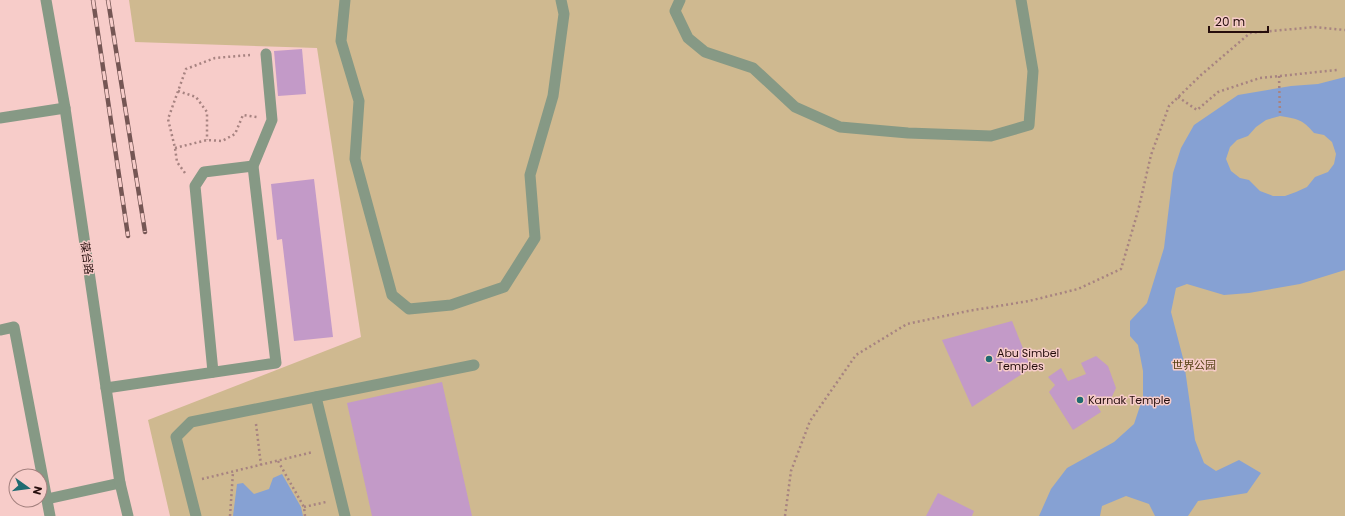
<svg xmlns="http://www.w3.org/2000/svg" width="1345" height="516" font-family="Poppins,'Noto Sans SC',sans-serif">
<rect width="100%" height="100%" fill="#f7ccc9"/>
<polygon fill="#cfb990" points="129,0 1345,0 1345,516 170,516 148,420 361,337 317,48 135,42"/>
<g fill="#86a1d3" fill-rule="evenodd">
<path d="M1345 77V270L1300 284 1249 293 1224 295 1187 284 1176 288 1171 312 1184 362 1195 440 1204 463 1216 471 1239 460 1261 473 1247 493 1198 501 1188 516H1155L1149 504 1126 496 1102 506 1100 516H1039L1051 489 1067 468 1114 442 1134 424 1143 397V371L1138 345 1130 336V321L1147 303 1164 248 1173 173 1181 148 1194 125 1238 95 1291 86 1318 84ZM1280 116C1298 119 1302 119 1314 133L1324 135 1332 142 1336 154 1334 164 1328 172 1315 177 1307 187 1296 192 1285 196H1273L1260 191 1249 180 1240 178 1231 171 1226 159 1230 147 1237 140 1248 136 1256 127 1266 120Z"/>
<polygon points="282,474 301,507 303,516 233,516 237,484 243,483 254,494 269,489 273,478"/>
</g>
<g fill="#c39ac8">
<polygon points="302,49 306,94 278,96 274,51"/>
<polygon points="314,179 333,337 294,341 282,239 277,240 271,184"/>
<polygon points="1012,321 1031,368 972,407 942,340"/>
<polygon points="1096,356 1108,366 1116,388 1109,403 1105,396 1095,402 1101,412 1073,430 1049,392 1055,385 1048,377 1061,368 1068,381 1086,374 1081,363"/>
<polygon points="442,382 472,516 372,516 347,403"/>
<polygon points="938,493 974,511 972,516 926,516"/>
</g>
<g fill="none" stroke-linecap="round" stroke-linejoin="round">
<g stroke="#a78381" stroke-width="2.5" stroke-dasharray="2 3" stroke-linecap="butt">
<polyline points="1279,76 1280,116"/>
<polyline points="178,91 196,97 207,112 207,140"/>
<polyline points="1178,97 1197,110 1218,92 1260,78 1337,70"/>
<polyline points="175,148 207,140 222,141 235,134 243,115 257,117"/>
<polyline points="185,173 177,162 175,148 168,119 186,69 215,58 250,55"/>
<polyline points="256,424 261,465"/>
<polyline points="278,461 304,507 305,516"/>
<polyline points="202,479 313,452"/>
<polyline points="304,507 326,502"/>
<polyline points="230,516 233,472"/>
<polyline points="785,516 791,471 810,421 856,355 907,324 968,311 1029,301 1078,289 1121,269 1138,211 1151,155 1169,106 1201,75 1250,33 1315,27 1345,30"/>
</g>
<g stroke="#869985" stroke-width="11">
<polyline points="345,0 341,41 359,101 355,159 392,295 409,309 451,305 504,287 535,238 530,175 553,96 564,14 561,0"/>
<polyline points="680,0 675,11 688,38 705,52 753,68 795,107 840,127 908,133 991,136 1029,125 1033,71 1021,0"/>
<polyline points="213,372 195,186 204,172 253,166"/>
<polyline points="106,388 276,363 253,166 272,120 266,54"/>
<polyline points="316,397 345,516"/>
<polyline points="196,516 176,437 191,422 474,365"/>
</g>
<g stroke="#869985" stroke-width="11">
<polyline points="0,118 65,108"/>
<polyline points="0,330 14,327 50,516"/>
<polyline points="47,499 120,483"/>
</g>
<polyline stroke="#869985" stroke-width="11" points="46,0 65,108 120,483 128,516"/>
<defs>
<g id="rail">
<polyline points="93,0 128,236"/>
<polyline points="108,0 145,232"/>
</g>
</defs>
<use href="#rail" stroke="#755654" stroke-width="4.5"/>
<use href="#rail" stroke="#f7ccc9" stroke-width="3" stroke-dasharray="9" stroke-linecap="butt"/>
</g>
<g fill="#1f6b71" stroke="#f7ccc9" stroke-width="1.5">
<circle cx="989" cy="359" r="4"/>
<circle cx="1080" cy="400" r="4"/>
</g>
<g text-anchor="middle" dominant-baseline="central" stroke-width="3" stroke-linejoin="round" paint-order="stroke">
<g font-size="11" fill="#260e0d" stroke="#f7ccc9">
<text transform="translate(87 258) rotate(82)">葆台路</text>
</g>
<g font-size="11" fill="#260e0d" stroke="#f7ccc9" text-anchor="start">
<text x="997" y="353">Abu Simbel<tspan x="997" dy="13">Temples</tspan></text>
<text x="1088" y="400">Karnak Temple</text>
</g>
<g font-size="11" fill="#554014" stroke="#f7ccc9">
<text x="1194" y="365">世界公园</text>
</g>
</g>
<g transform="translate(28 488) rotate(104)"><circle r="19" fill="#f7ccc9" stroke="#a3807e"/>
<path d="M0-3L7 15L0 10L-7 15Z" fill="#1f6b71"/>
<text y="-6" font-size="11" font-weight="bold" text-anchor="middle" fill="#260e0d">N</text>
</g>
<path d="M1209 26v6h59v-6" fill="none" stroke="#260e0d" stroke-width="2"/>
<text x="1215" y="26" font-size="12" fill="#260e0d" stroke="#f7ccc9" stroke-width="3" paint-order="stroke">20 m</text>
</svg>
